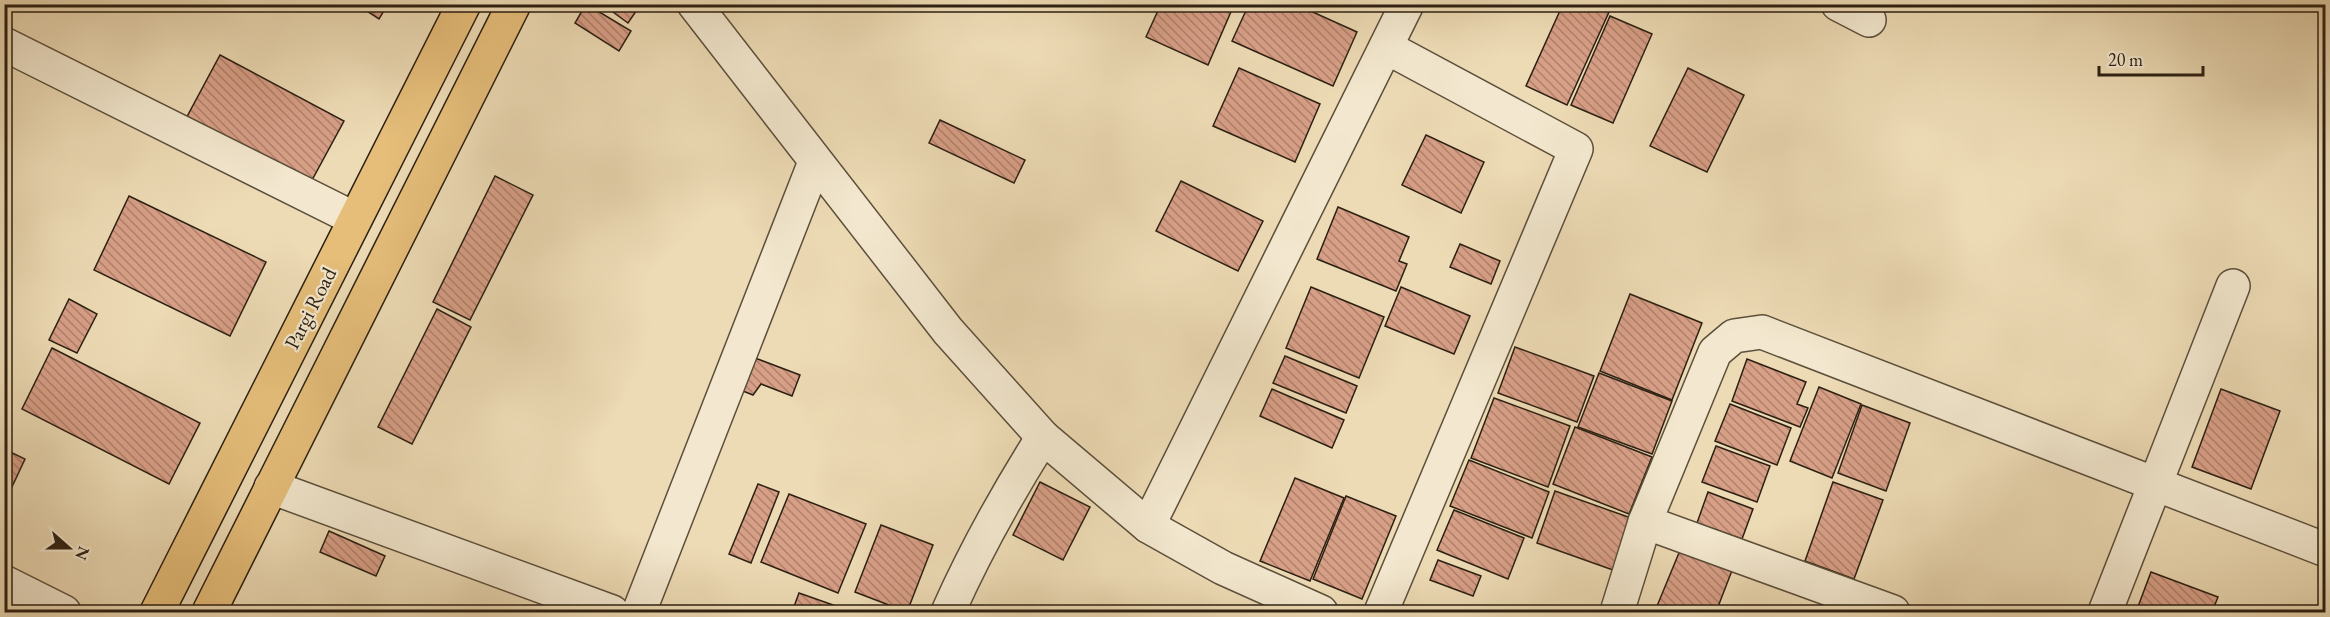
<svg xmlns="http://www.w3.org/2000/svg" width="2330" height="617" font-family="'EB Garamond',serif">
<defs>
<pattern id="building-back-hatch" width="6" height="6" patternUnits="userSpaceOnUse" patternTransform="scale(1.5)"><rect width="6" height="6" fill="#d89f87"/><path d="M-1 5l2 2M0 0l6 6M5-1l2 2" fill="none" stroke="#af816d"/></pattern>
</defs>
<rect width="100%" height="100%" fill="#eddbb5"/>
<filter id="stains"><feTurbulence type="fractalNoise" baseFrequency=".00333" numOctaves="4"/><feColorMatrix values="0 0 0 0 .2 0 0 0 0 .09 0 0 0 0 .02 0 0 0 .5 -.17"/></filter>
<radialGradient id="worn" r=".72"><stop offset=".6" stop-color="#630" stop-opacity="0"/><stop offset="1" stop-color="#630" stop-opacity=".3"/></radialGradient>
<g fill="url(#building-back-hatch)" stroke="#2c2012" stroke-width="1.5">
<polygon points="356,4 388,4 379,19"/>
<polygon points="586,4 631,31 619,51 575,23"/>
<polygon points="602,4 641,4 628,23"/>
<polygon points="1161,4 1227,4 1233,7 1208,65 1146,37"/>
<polygon points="1249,4 1295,4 1357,32 1333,86 1232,41"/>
<polygon points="1563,4 1593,4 1609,12 1567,105 1526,86"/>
<polygon points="1610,16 1652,34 1613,123 1571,105"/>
<polygon points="220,55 344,121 305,193 182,126"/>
<polygon points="1239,68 1320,104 1295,162 1213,126"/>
<polygon points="1688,68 1744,95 1707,172 1650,146"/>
<polygon points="940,120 1025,160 1014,183 929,143"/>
<polygon points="1426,135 1484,162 1461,213 1402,185"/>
<polygon points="495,176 533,195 470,320 433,302"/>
<polygon points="1181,181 1263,221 1238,271 1156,231"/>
<polygon points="129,196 266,262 230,336 94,270"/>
<polygon points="1338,207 1409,237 1399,261 1407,264 1396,291 1317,259"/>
<polygon points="1460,244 1500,261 1491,284 1450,267"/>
<polygon points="1311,287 1384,317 1359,378 1286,348"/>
<polygon points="1401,287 1470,316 1454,354 1385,326"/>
<polygon points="1630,294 1702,323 1672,400 1600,371"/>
<polygon points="69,299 97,314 77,353 49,340"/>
<polygon points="437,309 471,327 412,444 378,427"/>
<polygon points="1515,347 1594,376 1577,422 1498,393"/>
<polygon points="52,348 200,423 169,484 22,409"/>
<polygon points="1285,356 1357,386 1346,413 1273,383"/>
<polygon points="755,358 800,375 792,396 761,384 753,395 743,391"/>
<polygon points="1747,359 1806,382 1797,404 1808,408 1800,427 1732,401"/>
<polygon points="1599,373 1672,401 1652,454 1578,427"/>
<polygon points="1819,387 1861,404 1832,478 1790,461"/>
<polygon points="1272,389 1344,420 1332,448 1260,416"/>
<polygon points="2221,389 2280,411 2251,489 2192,467"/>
<polygon points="1494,398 1570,426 1548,487 1471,458"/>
<polygon points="1730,404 1791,428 1777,465 1715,441"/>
<polygon points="1862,405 1910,423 1886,491 1838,473"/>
<polygon points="1575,427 1652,457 1629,514 1553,484"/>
<polygon points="1716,446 1770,466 1757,502 1702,482"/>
<polygon points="4,449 25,459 4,504"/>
<polygon points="1469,460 1549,492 1532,538 1450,506"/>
<polygon points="1295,478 1344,498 1310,581 1260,561"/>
<polygon points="1040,482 1090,507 1063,560 1013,535"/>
<polygon points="1833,482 1883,500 1854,579 1805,561"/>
<polygon points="758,484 779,492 751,563 729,554"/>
<polygon points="1555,491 1631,518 1613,570 1537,543"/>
<polygon points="1708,492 1753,509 1742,539 1697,523"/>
<polygon points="789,494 866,524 838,593 761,562"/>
<polygon points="1346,496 1396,516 1362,599 1313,579"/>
<polygon points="1454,510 1524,538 1508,579 1437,550"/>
<polygon points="881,525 933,545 907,612 855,592"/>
<polygon points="329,531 385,556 376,576 320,552"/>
<polygon points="1681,548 1733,568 1716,612 1673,612 1657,606"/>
<polygon points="1438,560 1481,576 1473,596 1430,580"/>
<polygon points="2151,572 2218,597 2212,612 2136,612"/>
<polygon points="799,593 853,612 792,612"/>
<polygon points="1650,607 1664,612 1648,612"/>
</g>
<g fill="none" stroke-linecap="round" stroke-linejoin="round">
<defs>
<g id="minor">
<polyline points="694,4 948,331 1043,437 1148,526 1223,568 1321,612"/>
<polyline points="1838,4 1869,20"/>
<polyline points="4,44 355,219"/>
<polyline points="271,487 612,612"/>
<polyline points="1645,522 1893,612"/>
<polyline points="1148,526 1407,4"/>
<polyline points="4,582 64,612"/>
<polyline points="639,612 815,162"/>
<path d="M948 612C975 551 1007 494 1043 437"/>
<polyline points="1381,612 1576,149 1386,47"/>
<polyline points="1617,612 1645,522 1715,352 1734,336 1762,332 2326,550"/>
<polyline points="2105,612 2233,286"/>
</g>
<g id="major">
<polyline points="157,612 464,4"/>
<polyline points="209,612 514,4"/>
</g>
</defs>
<use href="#minor" stroke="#5c4f3b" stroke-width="36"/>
<use href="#major" stroke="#2c2012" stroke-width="36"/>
<use href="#minor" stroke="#f3e8cf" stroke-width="33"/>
<use href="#major" stroke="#e6be7a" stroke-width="33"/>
</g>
<g text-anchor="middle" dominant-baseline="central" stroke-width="4.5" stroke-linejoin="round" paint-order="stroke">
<g font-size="21" fill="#2c2012" stroke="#f3e8cf">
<text transform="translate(310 308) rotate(-63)">Pargi Road</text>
</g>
</g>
<rect width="2330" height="617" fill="none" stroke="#eddbb5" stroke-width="24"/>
<rect x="6" y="6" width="2318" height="605" fill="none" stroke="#2c2012" stroke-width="3"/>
<rect x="12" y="12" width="2306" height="593" fill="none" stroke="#2c2012" stroke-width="1.5"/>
<g transform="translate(69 548) rotate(111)" stroke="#f3e8cf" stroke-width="4.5" paint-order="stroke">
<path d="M0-4.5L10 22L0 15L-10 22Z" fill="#2c2012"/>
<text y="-9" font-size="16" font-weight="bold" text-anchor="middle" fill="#2c2012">N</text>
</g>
<path d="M2099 66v9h104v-9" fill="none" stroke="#2c2012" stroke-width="3"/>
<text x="2108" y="66" font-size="18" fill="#2c2012" stroke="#f3e8cf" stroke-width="4.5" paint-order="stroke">20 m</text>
<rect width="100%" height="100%" filter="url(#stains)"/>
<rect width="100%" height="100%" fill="url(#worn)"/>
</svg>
